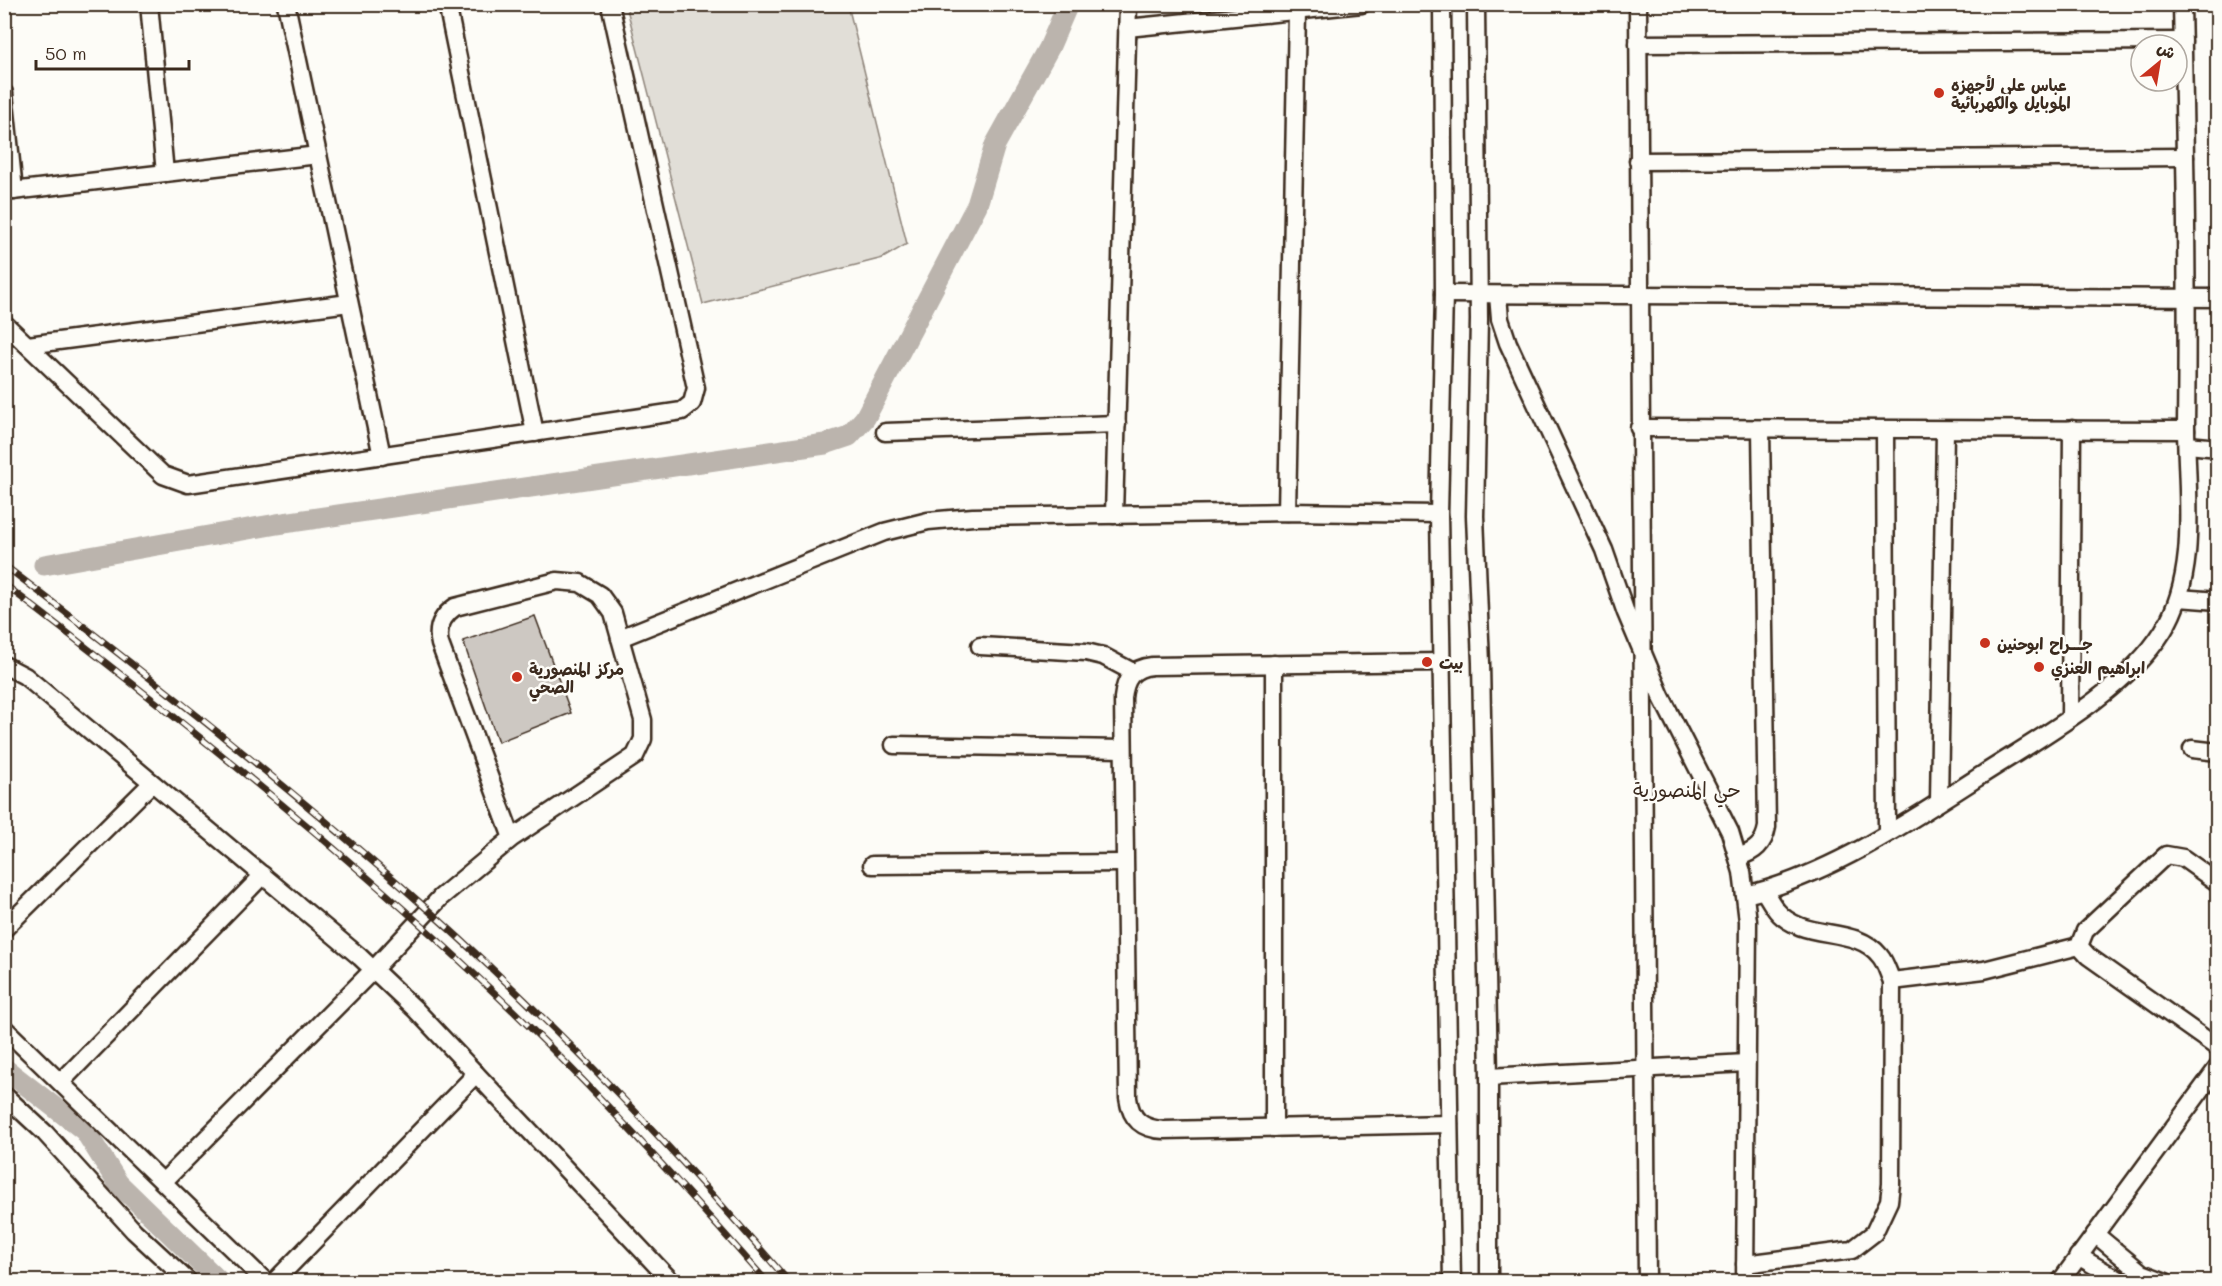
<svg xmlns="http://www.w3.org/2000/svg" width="2222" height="1286" font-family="Mali,'Playpen Sans Arabic',sans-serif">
<rect width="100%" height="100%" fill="#fdfcf7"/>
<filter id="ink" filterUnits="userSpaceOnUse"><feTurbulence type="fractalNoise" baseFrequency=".0167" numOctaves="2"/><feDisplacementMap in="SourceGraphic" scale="12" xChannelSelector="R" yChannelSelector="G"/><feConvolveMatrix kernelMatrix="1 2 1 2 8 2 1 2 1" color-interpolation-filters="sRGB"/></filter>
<g filter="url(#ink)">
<polygon fill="#e1ded7" stroke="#8e847a" stroke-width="1.5" points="626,5 848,5 907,244 883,258 703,304"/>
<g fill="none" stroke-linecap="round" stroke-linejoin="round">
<g stroke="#bbb4ad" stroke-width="21">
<polyline points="44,565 277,524 825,444 849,436 865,418 977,205 995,145 1049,48 1068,4"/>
<polyline points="4,1068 85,1131 118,1183 220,1282"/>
</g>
</g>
<polygon fill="#cdc8c2" stroke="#3b2a1e" stroke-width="1.5" points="535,616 571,713 498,742 463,641"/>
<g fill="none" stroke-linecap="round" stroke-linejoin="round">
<defs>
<g id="minor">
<polyline points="149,4 165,173"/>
<polyline points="286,4 382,456"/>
<polyline points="447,4 535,433"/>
<polyline points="1442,4 1444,294 1439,514 1452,1282"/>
<polyline points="1476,4 1479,320 1475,516 1481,663 1489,1077 1489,1282"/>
<polyline points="1638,4 1647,1282"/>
<polyline points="1127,28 1362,4"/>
<polyline points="1638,44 2183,41"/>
<polyline points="4,93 14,191"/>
<polyline points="1638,161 2185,157"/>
<polyline points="4,192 318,155"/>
<polyline points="1444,294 2218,298"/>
<polyline points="1498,295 1500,319 1508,343 1604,550 1626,613 1661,696 1730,832 1742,872 1748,921 1745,1282"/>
<polyline points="4,323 163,475 188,484 682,411 692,403 696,388 610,4"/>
<polyline points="28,345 349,303"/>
<polyline points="1639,428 2186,430"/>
<polyline points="1885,430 1887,832"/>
<polyline points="885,432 1117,424"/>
<polyline points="2188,445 2218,448"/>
<polyline points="1287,512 1297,13"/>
<polyline points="1114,515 1128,4"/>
<polyline points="2179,598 2218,601"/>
<polyline points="620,638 884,532 928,521 973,517 1287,512 1439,514"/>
<polyline points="980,646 1086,652 1103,656 1133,672"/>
<path d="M1442 662 1152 666C1132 668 1125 679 1123 698L1128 1098C1131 1120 1142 1129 1164 1130L1449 1124"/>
<polyline points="1274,664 1274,1128"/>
<polyline points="4,665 25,676 360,957 415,1009 672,1282"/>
<polyline points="2070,718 2072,429"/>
<polyline points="894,745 1123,749"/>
<polyline points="2192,749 2218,752"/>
<polyline points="1939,802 1945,431"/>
<path d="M1738 857C1755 852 1764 844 1767 827L1761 429"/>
<polyline points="872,865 1124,863"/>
<polyline points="2218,883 2183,858 2166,855 2085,931 2079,946 2088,956 2218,1048"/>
<path d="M1745 895C1825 877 1909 822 1977 778 2037 739 2125 692 2163 631 2200 572 2186 491 2186 425 2188 285 2185 145 2182 4"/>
<polyline points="4,929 152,783"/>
<polyline points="1892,981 1984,970 2079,946"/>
<polyline points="4,1028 266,1282"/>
<polyline points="1489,1077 1746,1063"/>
<polyline points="61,1082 263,875"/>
<polyline points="4,1095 45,1133 134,1231 189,1282"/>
<path d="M164 1181 373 970 441 897 512 838 635 756 643 739V720L613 613 600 595 580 583 557 581 455 607C442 616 436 628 440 644L512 838"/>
<polyline points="2095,1234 2142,1273 2166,1282"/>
<polyline points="2078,1256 2123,1282"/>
<path d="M1745 1264 1852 1250 1874 1233 1889 1201 1891 1184 1892 981C1888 973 1886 963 1880 956 1855 924 1803 942 1777 911 1772 905 1768 897 1764 891"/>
<polyline points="274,1282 476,1074"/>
<polyline points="2060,1282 2218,1067"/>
</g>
</defs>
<use href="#minor" stroke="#3b2a1e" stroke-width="21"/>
<use href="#minor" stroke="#fdfcf7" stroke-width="16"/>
<defs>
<g id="rail">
<path d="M4 565C139 668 272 773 400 885 539 1007 668 1141 789 1282"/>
<path d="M4 584C193 729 379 877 548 1045 624 1121 696 1201 767 1282"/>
</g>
</defs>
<use href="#rail" stroke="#3b2a1e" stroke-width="7"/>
<use href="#rail" stroke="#fdfcf7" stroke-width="4.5" stroke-dasharray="14" stroke-linecap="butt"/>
</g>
</g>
<g fill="#c8321e" stroke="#fdfcf7" stroke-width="2">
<circle cx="1939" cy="93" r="6"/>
<circle cx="1985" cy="643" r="6"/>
<circle cx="1427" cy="662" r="6"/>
<circle cx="2039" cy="667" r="6"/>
<circle cx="517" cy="677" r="6"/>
</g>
<g text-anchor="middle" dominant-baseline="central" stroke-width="5" stroke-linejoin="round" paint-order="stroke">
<g font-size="16" font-weight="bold" fill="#3b2a1e" stroke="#fdfcf7" text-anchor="start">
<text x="1951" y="84">عباس علي لأجهزه<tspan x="1951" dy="18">الموبايل والكهربائية</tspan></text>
<text x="1997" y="643">جـــراح ابوحنين</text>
<text x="1439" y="662">بيت</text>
<text x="2051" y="667">ابراهيم العنزي</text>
<text x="529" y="668">مركز المنصورية<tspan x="529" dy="18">الصحي</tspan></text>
</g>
<g font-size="20" fill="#3b2a1e" stroke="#fdfcf7">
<text x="1687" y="789">حي المنصورية</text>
</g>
</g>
<rect width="2222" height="1286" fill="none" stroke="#fdfcf7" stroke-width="24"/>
<rect x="12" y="12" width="2198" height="1262" fill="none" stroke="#3b2a1e" stroke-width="2" filter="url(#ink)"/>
<g transform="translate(2159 63) rotate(30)"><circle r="28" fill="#fdfcf7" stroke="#afa8a0" stroke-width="1.5"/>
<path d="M0-4.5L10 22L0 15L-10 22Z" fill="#c8321e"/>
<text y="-9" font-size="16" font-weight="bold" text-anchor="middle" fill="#3b2a1e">ش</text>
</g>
<path d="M36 60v9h153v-9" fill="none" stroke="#3b2a1e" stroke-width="3"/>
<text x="45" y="60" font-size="18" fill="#3b2a1e" stroke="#fdfcf7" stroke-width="4.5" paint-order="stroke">50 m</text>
</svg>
